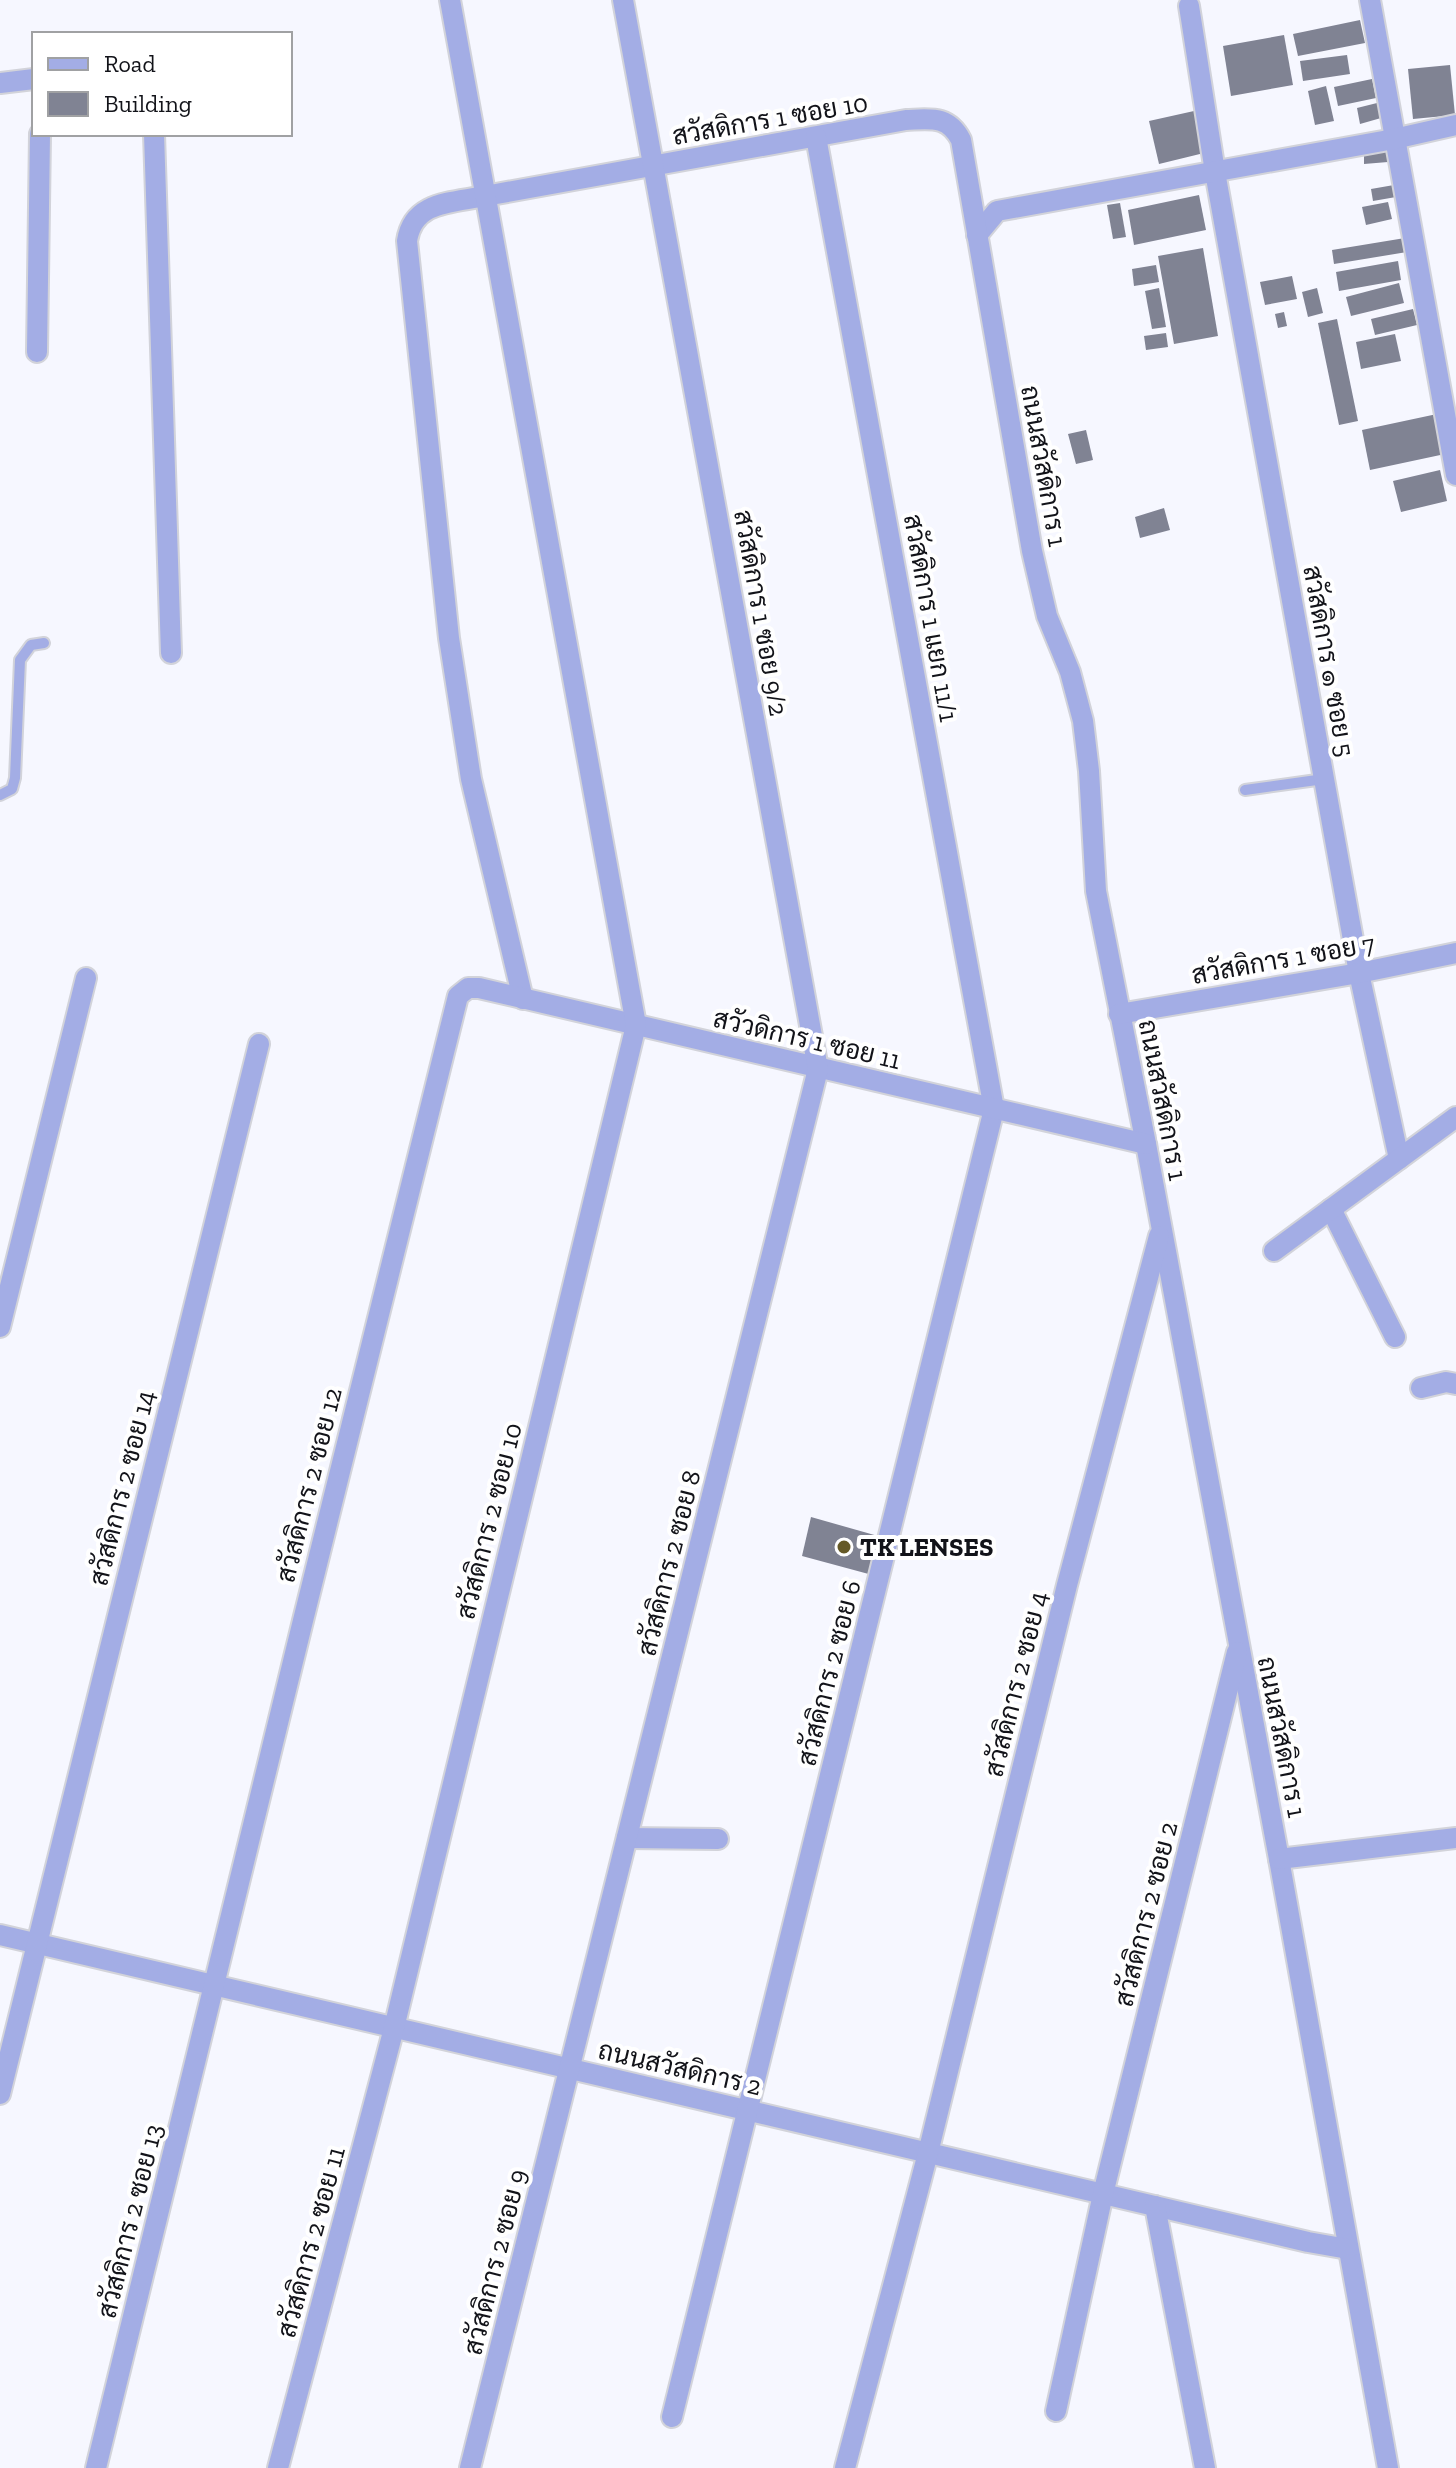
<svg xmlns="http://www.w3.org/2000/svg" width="1456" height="2468" font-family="'Zilla Slab',Sarabun,serif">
<rect width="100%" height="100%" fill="#f6f7ff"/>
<g fill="#808393">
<polygon points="1360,20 1365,43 1298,56 1293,34"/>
<polygon points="1284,35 1293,85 1231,96 1223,46"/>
<polygon points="1347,55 1350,74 1303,81 1300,61"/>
<polygon points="1450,65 1455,115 1413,119 1408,69"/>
<polygon points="1372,79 1376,98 1338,106 1334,87"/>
<polygon points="1326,86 1334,121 1315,125 1308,91"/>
<polygon points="1377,103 1381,118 1360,124 1357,108"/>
<polygon points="1194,111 1204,153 1159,164 1149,121"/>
<polygon points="1388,150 1388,162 1364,164 1364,151"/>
<polygon points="1394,185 1396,197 1373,201 1371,189"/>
<polygon points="1199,195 1206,230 1134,245 1128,210"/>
<polygon points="1388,202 1392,219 1366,225 1362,207"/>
<polygon points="1120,203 1126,237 1113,239 1107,205"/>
<polygon points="1405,238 1407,252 1334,264 1332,250"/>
<polygon points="1203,248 1218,336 1174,344 1158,256"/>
<polygon points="1398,261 1401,280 1339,291 1336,272"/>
<polygon points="1156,265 1159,282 1134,286 1132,269"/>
<polygon points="1292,276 1297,299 1265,305 1260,282"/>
<polygon points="1399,283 1404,303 1351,316 1346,297"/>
<polygon points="1159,288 1166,327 1152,329 1145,291"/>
<polygon points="1317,288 1323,313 1308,317 1302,292"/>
<polygon points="1413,309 1417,325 1375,335 1371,319"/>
<polygon points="1284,312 1287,326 1278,328 1275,314"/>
<polygon points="1337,319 1358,421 1339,425 1318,323"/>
<polygon points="1166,333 1168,347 1146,350 1144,336"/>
<polygon points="1395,334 1401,361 1361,369 1356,342"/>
<polygon points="1437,414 1445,454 1370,470 1362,430"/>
<polygon points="1086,430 1093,460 1076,464 1068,434"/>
<polygon points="1440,470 1447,501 1401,512 1393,481"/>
<polygon points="1164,508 1170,530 1140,538 1135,517"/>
<polygon points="811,1517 885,1538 876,1576 802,1556"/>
</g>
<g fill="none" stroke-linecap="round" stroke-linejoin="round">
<defs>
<g id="service">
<polyline points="1245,790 1324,779"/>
<polyline points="0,795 12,789 15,778 20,660 31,645 44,643"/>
</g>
<g id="minor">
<polyline points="1370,0 1456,475"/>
<polyline points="1189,6 1215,172 1324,779 1359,973 1399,1159"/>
<polyline points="0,83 34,79"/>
<polyline points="154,134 171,653"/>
<polyline points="977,235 997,211 1394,139 1456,125"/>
<polyline points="37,352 40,134"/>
<path d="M523 999 471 779 449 638 407 241C413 201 451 203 485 196L906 120C931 119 948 115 961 140L1032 551 1047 616 1070 672 1083 721 1089 771 1096 891 1146 1144 1279 1859 1388 2468"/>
<polyline points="1119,1014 1359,973 1456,953"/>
<polyline points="1331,1209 1395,1337"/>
<polyline points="1274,1251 1456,1117"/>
<polyline points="0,1327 86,978"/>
<polyline points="1421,1388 1446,1382 1456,1384"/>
<polyline points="627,1838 718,1839"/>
<polyline points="1279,1859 1456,1838"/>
<polyline points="0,1935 1308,2242 1348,2249"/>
<polyline points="0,2094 259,1044"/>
<polyline points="1155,2206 1205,2468"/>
<polyline points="1056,2411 1103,2194 1237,1652"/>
<polyline points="672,2417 994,1109 816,137"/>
<path d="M96 2468C217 1977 334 1486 458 996L468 988H479L1146 1144"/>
<polyline points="278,2468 394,2028 636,1025 450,0"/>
<polyline points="470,2468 818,1069 623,0"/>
<polyline points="845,2468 928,2153 1067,1585 1159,1236"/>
</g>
</defs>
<use href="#service" stroke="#d2d3da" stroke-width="14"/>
<use href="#minor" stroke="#d2d3da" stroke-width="24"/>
<use href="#service" stroke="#a3ade5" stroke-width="10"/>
<use href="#minor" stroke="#a3ade5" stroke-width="20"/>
</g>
<circle fill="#655926" stroke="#fff" stroke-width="3" cx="844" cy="1547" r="8"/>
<g text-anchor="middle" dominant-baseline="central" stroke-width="8" stroke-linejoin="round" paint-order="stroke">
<g font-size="26" fill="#121319" stroke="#fff">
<text transform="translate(770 119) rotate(-10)">สวัสดิการ 1 ซอย 10</text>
<text transform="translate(1044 466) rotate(80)">ถนนสวัสดิการ 1</text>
<text transform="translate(761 613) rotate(80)">สวัสดิการ 1 ซอย 9/2</text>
<text transform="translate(931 618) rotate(80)">สวัสดิการ 1 แยก 11/1</text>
<text transform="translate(1329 661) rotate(80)">สวัสดิการ ๑ ซอย 5</text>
<text transform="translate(1283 959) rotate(-10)">สวัสดิการ 1 ซอย 7</text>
<text transform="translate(807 1039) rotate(13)">สวัวดิการ 1 ซอย 11</text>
<text transform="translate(1163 1100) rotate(79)">ถนนสวัสดิการ 1</text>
<text transform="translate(309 1485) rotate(-76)">สวัสดิการ 2 ซอย 12</text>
<text transform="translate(122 1488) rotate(-76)">สวัสดิการ 2 ซอย 14</text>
<text transform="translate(489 1521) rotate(-76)">สวัสดิการ 2 ซอย 10</text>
<text transform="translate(669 1563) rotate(-76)">สวัสดิการ 2 ซอย 8</text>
<text transform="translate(829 1673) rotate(-76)">สวัสดิการ 2 ซอย 6</text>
<text transform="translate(1016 1684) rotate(-76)">สวัสดิการ 2 ซอย 4</text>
<text transform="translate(1282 1737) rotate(79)">ถนนสวัสดิการ 1</text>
<text transform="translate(1146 1914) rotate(-76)">สวัสดิการ 2 ซอย 2</text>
<text transform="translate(680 2068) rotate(13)">ถนนสวัสดิการ 2</text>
<text transform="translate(130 2221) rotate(-76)">สวัสดิการ 2 ซอย 13</text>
<text transform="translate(311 2242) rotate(-75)">สวัสดิการ 2 ซอย 11</text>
<text transform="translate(495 2262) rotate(-76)">สวัสดิการ 2 ซอย 9</text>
</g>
<g font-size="26" font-weight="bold" fill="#121319" stroke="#fff" text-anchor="start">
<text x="860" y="1547">TK LENSES</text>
</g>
</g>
<rect x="32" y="32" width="260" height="104" fill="#ffffff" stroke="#a0a1a3" stroke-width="2"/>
<rect x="48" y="58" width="40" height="12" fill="#a3ade5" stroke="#a0a1a3" stroke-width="2"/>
<text x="104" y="72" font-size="24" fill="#121319">Road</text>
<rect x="48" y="92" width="40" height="24" fill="#808393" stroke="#a0a1a3" stroke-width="2"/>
<text x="104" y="112" font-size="24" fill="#121319">Building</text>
</svg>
